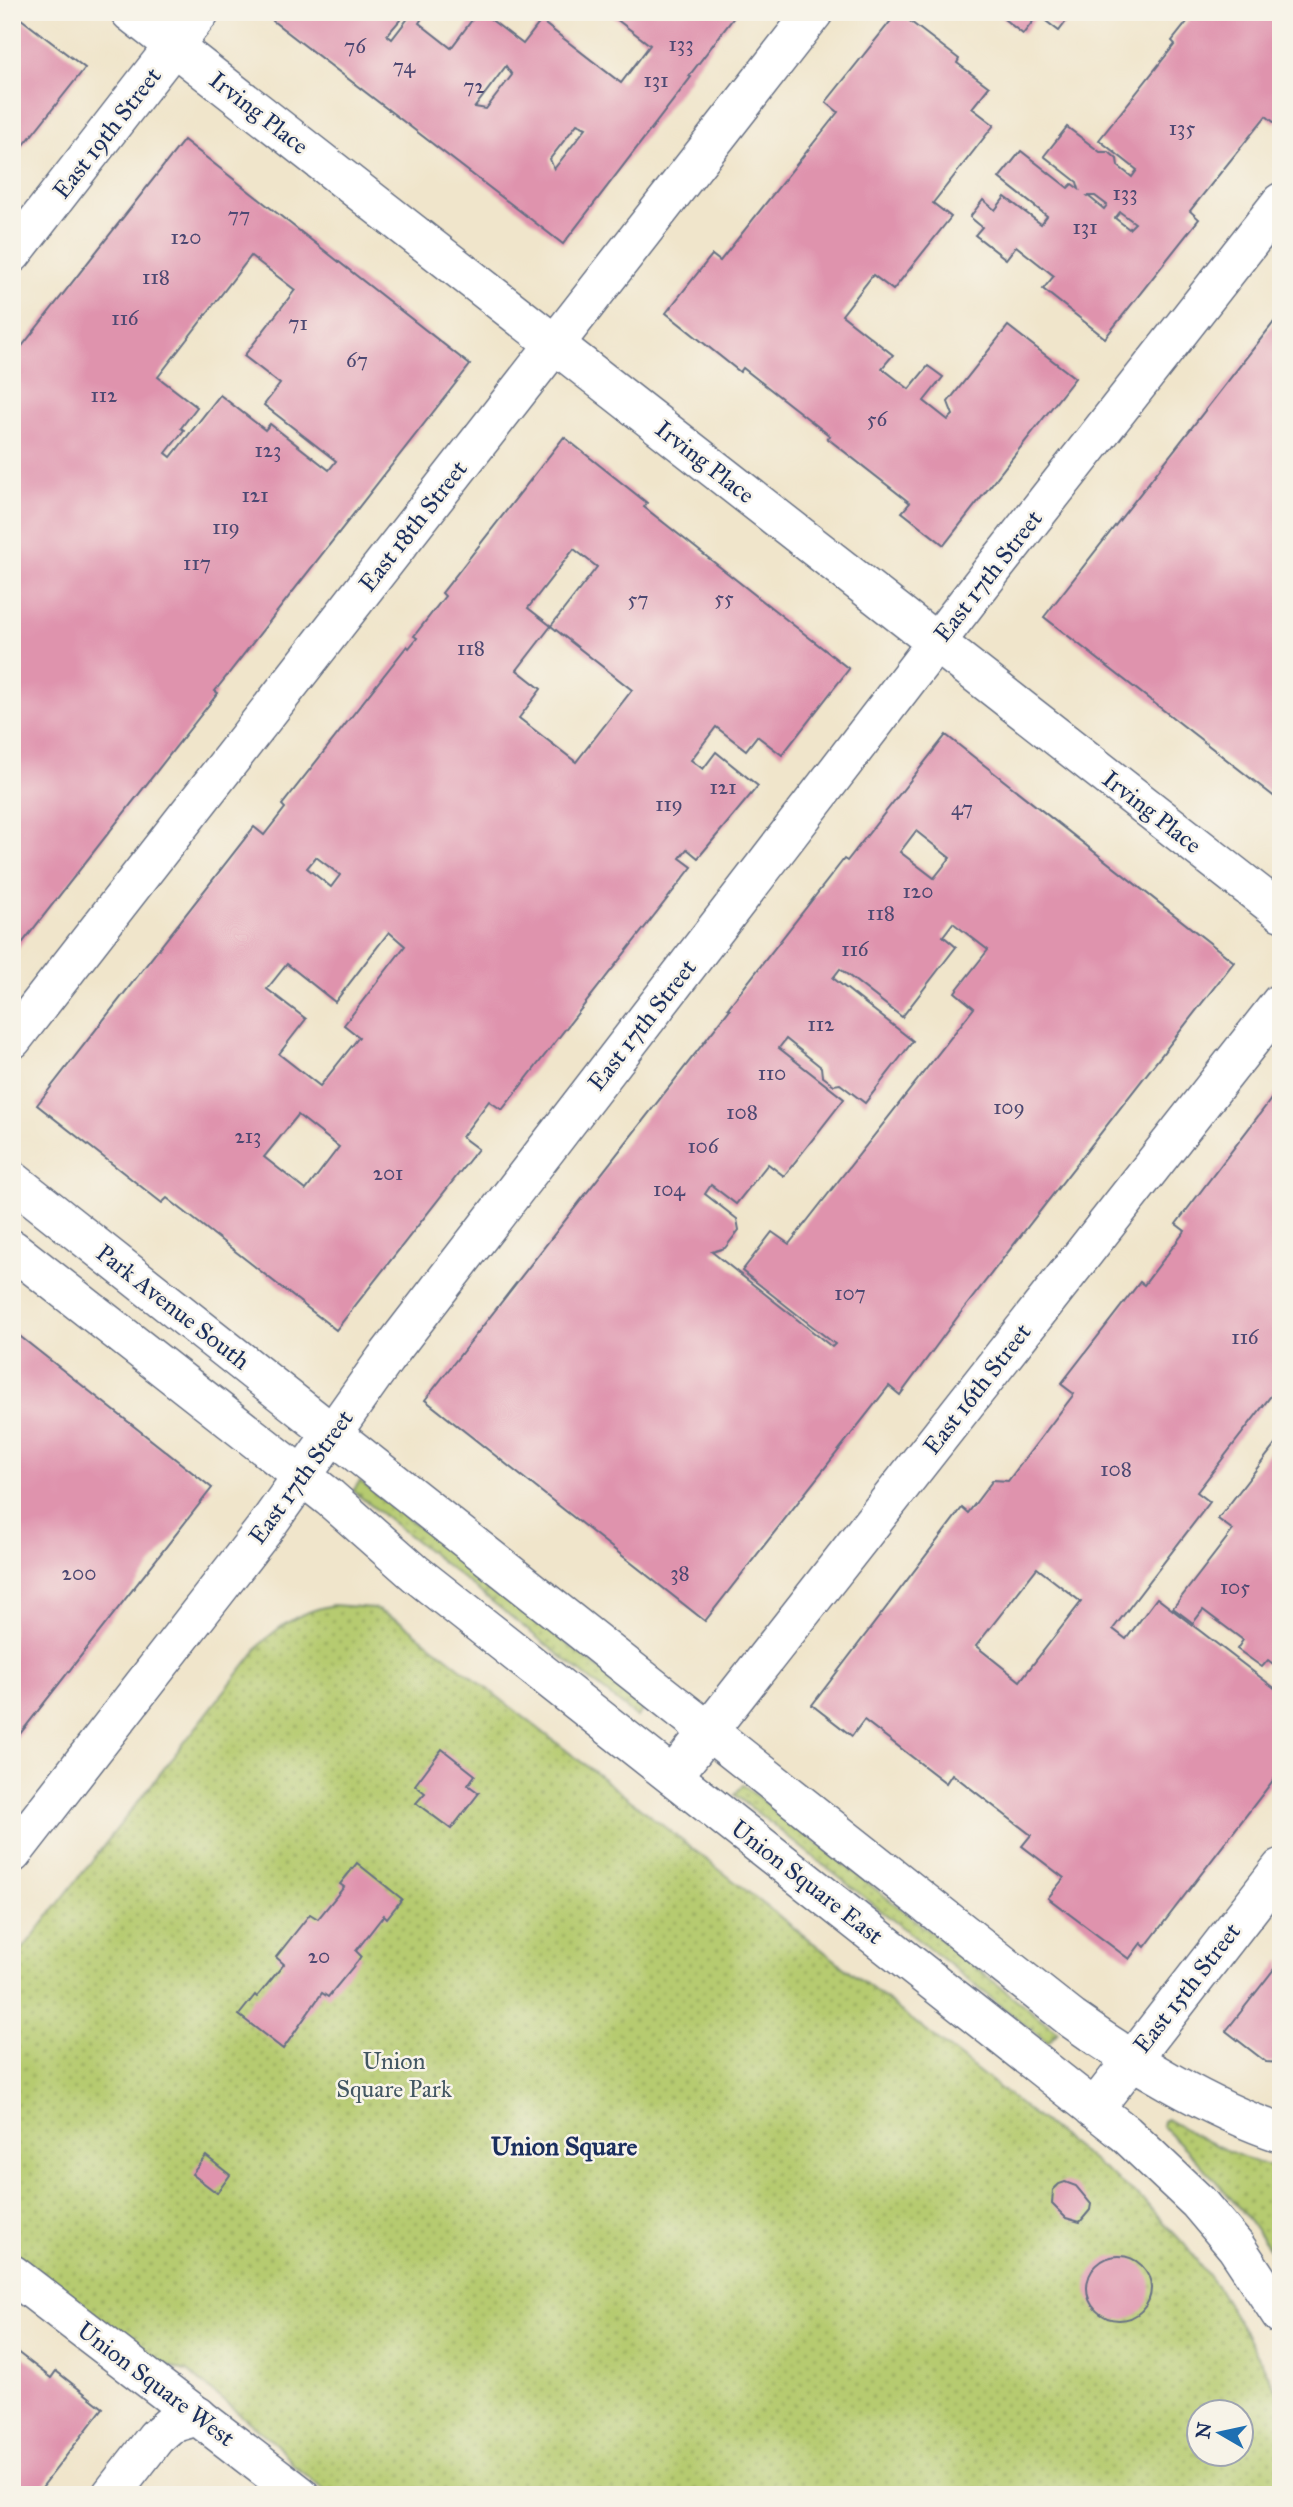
<svg xmlns="http://www.w3.org/2000/svg" width="1293" height="2507" font-family="'IM FELL Great Primer',serif">
<defs>
<pattern id="park-dots" width="8" height="8" patternUnits="userSpaceOnUse" patternTransform="scale(1.75)"><rect width="8" height="8" fill="#b6cb6f"/><path d="M2 2h.1M6 6h.1" fill="none" stroke="#93a55e" stroke-width="1.8" stroke-linecap="round"/></pattern>
</defs>
<rect width="100%" height="100%" fill="#f7f3e8"/>
<filter id="ink" filterUnits="userSpaceOnUse"><feTurbulence type="fractalNoise" baseFrequency=".0143" numOctaves="2"/><feDisplacementMap in="SourceGraphic" scale="14" xChannelSelector="R" yChannelSelector="G"/><feConvolveMatrix kernelMatrix="1 2 1 2 8 2 1 2 1" color-interpolation-filters="sRGB"/></filter>
<filter id="wash" filterUnits="userSpaceOnUse"><feTurbulence type="fractalNoise" baseFrequency=".00686" numOctaves="4" result="noise"/><feDisplacementMap in="SourceGraphic" scale="28" xChannelSelector="R" yChannelSelector="G"/><feGaussianBlur stdDeviation="1.57" result="paint"/><feColorMatrix in="noise" values="0 0 0 0 0 0 0 0 0 0 0 0 0 0 0 0 0 1.4 0 .05"/><feComposite in="paint" operator="in"/></filter>
<g filter="url(#wash)">
<rect width="100%" height="100%" fill="#f0e5cb"/>
<g fill="url(#park-dots)" stroke="#687d66" stroke-width="2" fill-rule="evenodd">
<polygon points="360,1481 646,1706 637,1717 353,1491"/>
<path d="M333 1605 373 1608 403 1623 1143 2200 1184 2244 1217 2287 1246 2334 1281 2398V2495H330L294 2466 277 2445 188 2372 153 2360 12 2250V1963L262 1643C283 1622 304 1611 333 1605ZM1198 2412H1240V2454H1198Z"/>
<polygon points="743,1785 1058,2032 1048,2043 735,1795"/>
<path d="M1167 2119C1203 2141 1240 2158 1281 2170V2265C1247 2214 1207 2168 1162 2126L1163 2121Z"/>
</g>
<g id="blocks">
<g fill="#df93ad" fill-rule="evenodd">
<polygon points="12,12 85,68 12,160"/>
<path d="M280 12H407L387 35 392 39 413 12H426L419 23 451 48 478 12H481L523 44 541 21 621 83 650 45 607 12H738L689 76 691 77 563 244 273 21ZM506 66 512 75 486 109 475 107ZM577 124 586 128 554 169 550 159Z"/>
<polygon points="898,12 959,59 957,63 989,87 972,108 994,125 933,203 951,217 893,290 873,275 842,315 893,355 882,368 909,389 928,366 943,377 924,401 948,420 953,415 948,402 1008,326 1075,378 944,545 902,512 910,503 827,438 830,436 743,368 740,372 666,313 712,255 720,261 838,112 826,102"/>
<polygon points="995,12 1073,12 1059,31 1038,15 1023,34"/>
<path d="M1195 12H1281V115L1275 123 1266 116 1190 211 1199 219 1105 338 1043 289 1054 276 1016 246 1006 259 975 235 982 227 970 217 983 200 995 210 1005 197 1041 224 1047 216 999 178 1021 151 1068 188 1072 184 1079 189 1077 182 1044 156 1067 127 1100 152H1109L1117 159 1118 166 1132 177 1137 170 1099 140 1175 44 1172 41ZM1088 196H1095L1107 205 1104 209ZM1120 212 1135 223 1129 229 1115 218Z"/>
<path d="M184 140 470 365 215 691 218 693 12 956V359ZM251 256 295 290 244 356 280 384 264 405 336 461 329 470 270 424 265 430 220 395 171 457 166 453 184 430 181 428 197 407 158 377Z"/>
<polygon points="1281,313 1281,802 1044,617"/>
<path d="M564 437 647 503 644 507 849 669 782 755 757 736 746 750 716 727 691 760 703 769 716 752 758 786 698 858 687 849 680 858 692 867 502 1110 489 1101 462 1137 478 1149 336 1330 167 1198 162 1203 37 1105 254 827 264 835 285 808 282 805 407 646 409 648 417 638 414 636 445 596 442 593ZM574 549 597 567 551 626 632 690 576 762 519 718 541 689 517 670 551 626 528 608ZM316 857 340 875 331 887 307 868ZM389 932 405 946 344 1025 359 1037 320 1086 279 1054 306 1019 267 989 287 964 335 1002ZM298 1115 339 1147 306 1190 264 1157Z"/>
<path d="M946 735 1234 962 959 1315 900 1395 889 1386 705 1621 425 1400 730 1009 728 1008 844 859 847 861ZM916 831 950 858 934 878 900 852ZM953 923 988 950 955 992 974 1008 789 1244 772 1232 742 1271 835 1344 832 1347 712 1252 725 1248 739 1230 737 1219 705 1194 711 1185 736 1204 768 1164 784 1176 844 1099 779 1048 786 1039 821 1067 822 1076 834 1085 840 1084 865 1103 913 1041 833 978 840 969 902 1017 956 947 943 936Z"/>
<path d="M1281 1086V1391L1277 1388 1197 1492 1210 1502 1113 1629 1126 1639 1157 1598 1281 1693V1770L1145 1947 1141 1943 1129 1959 1048 1898 1064 1878 1022 1846 1031 1835 952 1774 946 1783 864 1720 852 1736 812 1705 962 1508 968 1513 993 1480 1008 1481 1074 1394 1061 1384 1140 1282 1144 1285 1185 1231 1176 1224ZM1037 1568 1081 1602 1020 1681 976 1646Z"/>
<polygon points="12,1330 212,1488 12,1744"/>
<polygon points="1281,1437 1281,1670 1268,1660 1262,1667 1237,1649 1243,1640 1203,1610 1193,1623 1173,1608 1233,1530 1218,1519"/>
<polygon points="442,1749 475,1775 468,1785 479,1793 451,1829 416,1803 425,1793 415,1785"/>
<polygon points="357,1863 402,1899 387,1918 384,1915 356,1951 361,1956 357,1962 328,1997 322,1993 283,2049 239,2015 255,1995 257,1997 284,1964 276,1957 310,1914 318,1919 344,1887 340,1884"/>
<polygon points="1281,1960 1281,2063 1266,2062 1226,2031"/>
<polygon points="206,2156 230,2175 217,2193 192,2174"/>
<polygon points="1065,2182 1076,2186 1091,2204 1090,2210 1080,2222 1066,2218 1052,2204 1053,2190 1059,2184"/>
<circle cx="1119" cy="2288" r="32"/>
<polygon points="12,2348 51,2378 56,2371 103,2408 36,2495 12,2495"/>
</g>
</g>
</g>
<g filter="url(#ink)">
<use href="#blocks" fill-opacity="0" stroke="#666f84" stroke-width="2"/>
<g fill="none" stroke-linecap="round" stroke-linejoin="round">
<defs>
<g id="street">
<polyline points="130,12 1281,912"/>
<polyline points="12,254 200,12"/>
<polyline points="12,1040 814,12"/>
<polyline points="673,1776 1281,1002"/>
<polyline points="12,1854 263,1531 385,1359 968,601 1281,202"/>
<polyline points="1094,2109 1281,1868"/>
<polyline points="12,2274 300,2495"/>
<polyline points="111,2495 156,2437 171,2424 198,2416"/>
</g>
<g id="primary">
<path d="M12 1180 1072 2019C1132 2062 1211 2110 1281 2133"/>
<polyline points="12,1249 330,1498 415,1573 1125,2133 1198,2202 1236,2247 1281,2315"/>
</g>
</defs>
<use href="#street" stroke="#666f84" stroke-width="41"/>
<use href="#primary" stroke="#666f84" stroke-width="41"/>
<use href="#street" stroke="#fff" stroke-width="38"/>
<use href="#primary" stroke="#fff" stroke-width="38"/>
</g>
</g>
<g text-anchor="middle" dominant-baseline="central" stroke-width="5" stroke-linejoin="round" paint-order="stroke">
<g font-size="21" fill="#4c4872">
<text x="681" y="44">133</text>
<text x="355" y="46">76</text>
<text x="404" y="66">74</text>
<text x="656" y="80">131</text>
<text x="474" y="86">72</text>
<text x="1182" y="128">135</text>
<text x="1125" y="193">133</text>
<text x="239" y="215">77</text>
<text x="1085" y="227">131</text>
<text x="186" y="237">120</text>
<text x="156" y="277">118</text>
<text x="125" y="318">116</text>
<text x="298" y="323">71</text>
<text x="357" y="360">67</text>
<text x="104" y="395">112</text>
<text x="877" y="419">56</text>
<text x="268" y="450">123</text>
<text x="255" y="495">121</text>
<text x="226" y="527">119</text>
<text x="197" y="563">117</text>
<text x="724" y="598">55</text>
<text x="638" y="599">57</text>
<text x="471" y="648">118</text>
<text x="723" y="787">121</text>
<text x="669" y="804">119</text>
<text x="962" y="808">47</text>
<text x="918" y="891">120</text>
<text x="881" y="913">118</text>
<text x="855" y="949">116</text>
<text x="821" y="1024">112</text>
<text x="772" y="1073">110</text>
<text x="1009" y="1107">109</text>
<text x="742" y="1112">108</text>
<text x="248" y="1136">213</text>
<text x="703" y="1146">106</text>
<text x="388" y="1173">201</text>
<text x="669" y="1189">104</text>
<text x="850" y="1293">107</text>
<text x="1245" y="1337">116</text>
<text x="1116" y="1469">108</text>
<text x="79" y="1573">200</text>
<text x="680" y="1573">38</text>
<text x="1235" y="1587">105</text>
<text x="319" y="1956">20</text>
</g>
<g font-size="24" fill="#1b2f5e" stroke="#f7f3e8">
<text transform="translate(259 113) rotate(38)">Irving Place</text>
<text transform="translate(107 133) rotate(-52)">East 19th Street</text>
<text transform="translate(705 462) rotate(38)">Irving Place</text>
<text transform="translate(413 526) rotate(-52)">East 18th Street</text>
<text transform="translate(988 576) rotate(-52)">East 17th Street</text>
<text transform="translate(1152 812) rotate(38)">Irving Place</text>
<text transform="translate(642 1025) rotate(-52)">East 17th Street</text>
<text transform="translate(173 1307) rotate(38)">Park Avenue South</text>
<text transform="translate(977 1389) rotate(-52)">East 16th Street</text>
<text transform="translate(301 1477) rotate(-54)">East 17th Street</text>
<text transform="translate(807 1882) rotate(38)">Union Square East</text>
<text transform="translate(1187 1988) rotate(-52)">East 15th Street</text>
<text transform="translate(156 2384) rotate(37)">Union Square West</text>
</g>
<g font-size="24" fill="#425662" stroke="#f7f3e8">
<text x="394" y="2061">Union<tspan x="394" dy="28">Square Park</tspan></text>
</g>
<g font-size="26" font-weight="bold" fill="#1b2f5e" stroke="#f7f3e8">
<text x="564" y="2146">Union Square</text>
</g>
</g>
<rect width="1293" height="2507" fill="none" stroke="#f7f3e8" stroke-width="42"/>
<g transform="translate(1220 2433) rotate(279)"><circle r="33" fill="#f7f3e8" stroke="#9fa5b1" stroke-width="2"/>
<path d="M0-5L12 26L0 18L-12 26Z" fill="#1f6fb2"/>
<text y="-10" font-size="19" font-weight="bold" text-anchor="middle" fill="#1b2f5e">N</text>
</g>
</svg>
